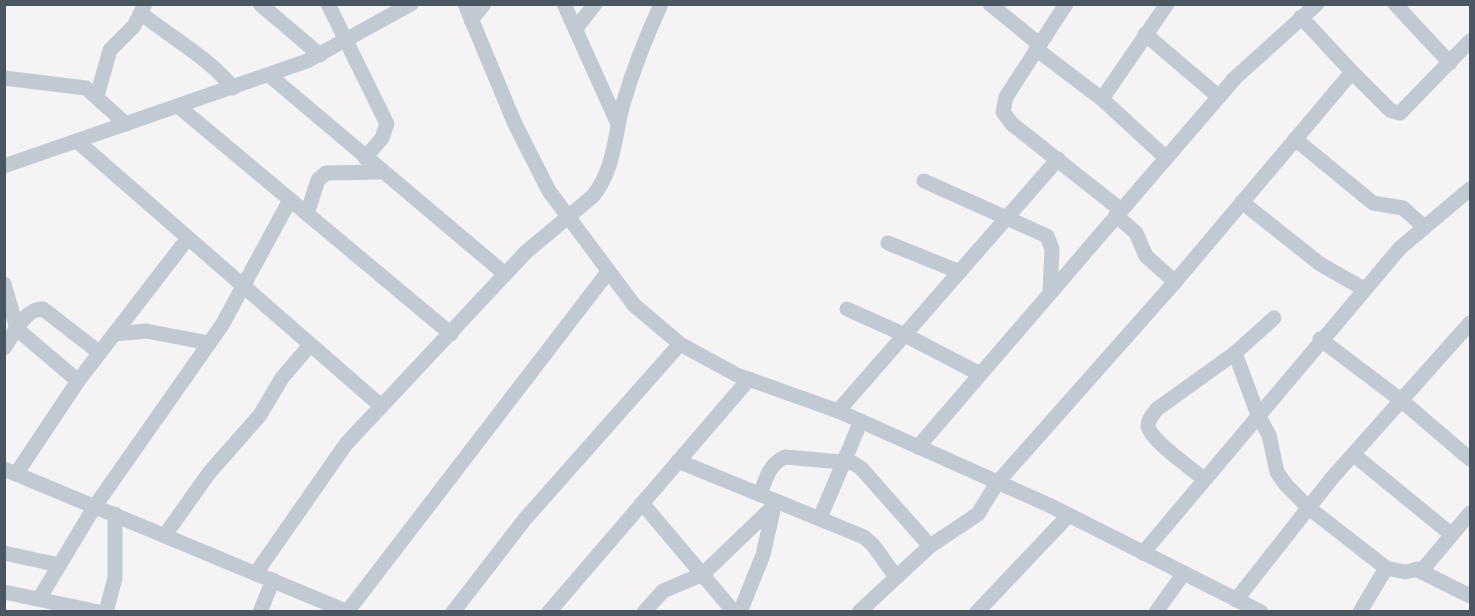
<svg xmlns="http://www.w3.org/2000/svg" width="1475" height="616" font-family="Ubuntu,sans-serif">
<rect width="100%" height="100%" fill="#f5f3f3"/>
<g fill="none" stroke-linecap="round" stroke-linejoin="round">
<g stroke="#c1cad2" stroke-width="15">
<polyline points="260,4 320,55"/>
<polyline points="328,4 387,124 382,138 365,158"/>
<polyline points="465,4 515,124 549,191 634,305 680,344 737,375 838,411 1051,506 1261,612"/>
<polyline points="564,4 618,124"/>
<polyline points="990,4 1039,44"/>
<polyline points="1066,4 1006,97 1003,112 1012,124 1121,210"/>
<polyline points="1395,4 1450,63"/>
<path d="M142 14C173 39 208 57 233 88"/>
<polyline points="1301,17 1352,72"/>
<polyline points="471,20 484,4"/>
<polyline points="576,28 595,4"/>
<polyline points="1145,34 1219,97"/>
<polyline points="1036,49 1102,99 1166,158"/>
<polyline points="269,75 505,274"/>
<polyline points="4,78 86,88 126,124"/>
<polyline points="97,96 110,50 134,26 145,4"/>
<polyline points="1102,99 1167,4"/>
<polyline points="178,106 451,334"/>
<polyline points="1295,139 1373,203 1403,208 1423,226"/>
<polyline points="77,141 381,406"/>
<polyline points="4,166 307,61 411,4"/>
<polyline points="924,181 1047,236 1052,249 1050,292"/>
<polyline points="1242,202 1320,264 1364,289"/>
<polyline points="307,214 318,180 326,173 382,172"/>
<polyline points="1116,215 1136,233 1146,256 1175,282"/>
<polyline points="888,243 960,272"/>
<polyline points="4,284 17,329 78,381"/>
<polyline points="847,309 905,335 980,374"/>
<polyline points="114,334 146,331 209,343"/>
<polyline points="1320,339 1402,401 1470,459"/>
<path d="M4 348C13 335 26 307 43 309L100 353"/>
<polyline points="1235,353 1258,415 1269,435 1277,472 1286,485 1309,508 1386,568 1405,572 1424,568 1470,513"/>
<polyline points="838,411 1058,159"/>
<polyline points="918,447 1235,78 1317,4"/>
<polyline points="1354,455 1452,535"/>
<polyline points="678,461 864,537 873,545 896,577"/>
<polyline points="4,469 348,612"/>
<polyline points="16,474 78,381 188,238"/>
<path d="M1204 479C1192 469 1150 440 1148 426 1148 419 1153 414 1157 409L1235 353 1274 318"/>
<path d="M760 494C766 479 769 464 785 457L853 463 861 468 930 546"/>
<polyline points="642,503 734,612"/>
<polyline points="820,518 861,421"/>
<polyline points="165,535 209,473 260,415 282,378 310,345"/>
<polyline points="4,553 59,565"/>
<polyline points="1143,553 1400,248 1470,189"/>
<polyline points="1416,569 1470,596"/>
<path d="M256 573 346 444 526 252 593 196C615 168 614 137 623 104 633 70 646 37 661 4"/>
<polyline points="4,592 99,612"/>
<polyline points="39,599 95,506 222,325 290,200"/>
<polyline points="1236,600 1332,478 1470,323"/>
<polyline points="106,612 115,578 115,514"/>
<polyline points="260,612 273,580"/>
<polyline points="347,612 608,272"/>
<polyline points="453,612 525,519 680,344"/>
<polyline points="549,612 749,379"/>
<polyline points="644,612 663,591 703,574 778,502"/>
<polyline points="740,612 763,555 774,506"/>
<polyline points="859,612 930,546 978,514 997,483 1175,282 1352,72 1391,111 1400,113 1470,41"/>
<polyline points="977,612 1069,515"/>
<polyline points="1156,612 1184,573"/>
<polyline points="1360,612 1386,568"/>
</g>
</g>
<rect width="1475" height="616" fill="none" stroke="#4a5661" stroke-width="12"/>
</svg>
